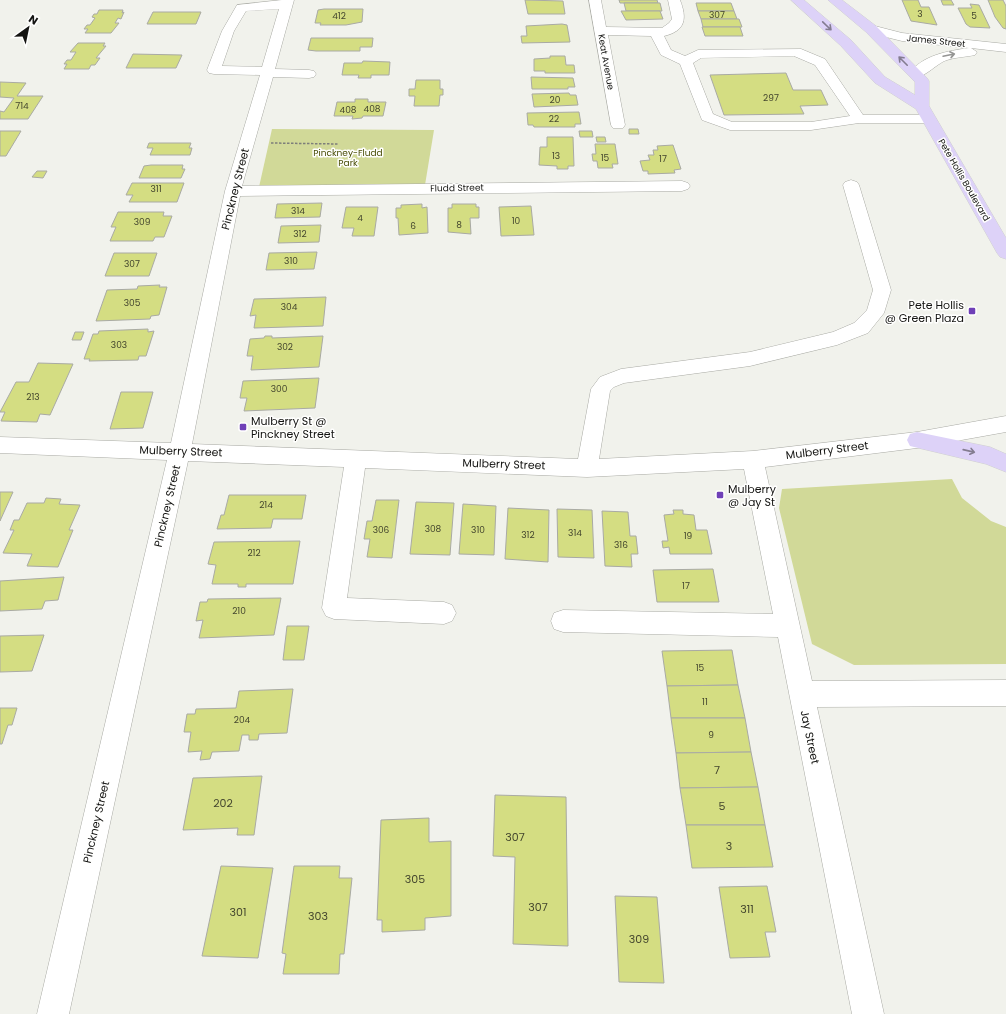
<svg xmlns="http://www.w3.org/2000/svg" width="1006" height="1014" font-family="Poppins,sans-serif">
<rect width="100%" height="100%" fill="#f1f2ec"/>
<g fill="#d1d998">
<polygon points="272,129 434,130 425,185 259,187"/>
<polygon points="952,479 962,498 991,521 1006,527 1006,664 854,665 812,644 779,508 782,489"/>
</g>
<g fill="#d4dd82" stroke="#a9aaa4">
<polygon points="525,0 563,1 565,14 528,14"/>
<polygon points="619,0 657,0 658,3 620,3"/>
<polygon points="902,0 918,0 921,7 929,7 937,25 911,21"/>
<polygon points="941,0 951,0 954,5 943,5"/>
<polygon points="988,0 1003,0 1006,6 1006,29 1003,28 995,17"/>
<polygon points="624,3 660,3 662,11 626,11"/>
<polygon points="696,3 731,3 734,11 698,11"/>
<polygon points="970,4 979,5 990,28 970,27 966,24 958,8 972,8"/>
<polygon points="324,9 363,9 362,22 346,25 320,25 321,23 315,23 318,10"/>
<polygon points="99,10 123,10 122,13 124,12 121,19 118,18 115,23 119,23 111,33 85,33 88,29 84,29 87,25 90,25 95,18 92,17 94,14 97,14"/>
<polygon points="621,11 660,11 663,19 626,20"/>
<polygon points="698,11 734,11 737,19 701,19"/>
<polygon points="153,12 201,12 196,24 147,24"/>
<polygon points="701,19 739,19 742,27 703,27"/>
<polygon points="562,24 567,25 570,42 522,43 521,36 527,36 526,26"/>
<polygon points="702,27 740,27 743,36 705,36"/>
<polygon points="311,38 373,38 372,47 360,47 360,51 316,51 308,50"/>
<polygon points="78,43 105,43 103,46 106,46 96,58 100,58 95,65 91,65 89,69 64,69 67,64 64,64 67,60 71,60 76,52 70,52"/>
<polygon points="133,54 182,55 176,68 126,68"/>
<polygon points="550,56 565,56 566,65 574,65 575,73 545,73 545,71 534,71 534,59 550,58"/>
<polygon points="363,61 390,62 389,75 371,75 371,78 358,78 359,75 342,75 344,63 362,63"/>
<polygon points="786,73 793,90 821,90 828,105 800,106 804,114 724,115 710,75"/>
<polygon points="531,77 573,78 575,87 568,87 568,89 532,89"/>
<polygon points="416,80 440,80 440,89 443,89 443,95 440,95 439,106 414,106 415,96 409,96 409,89 415,89"/>
<polygon points="0,82 26,83 17,96 43,96 28,119 0,119 0,111 4,112 14,98 0,97"/>
<polygon points="569,93 570,95 576,95 578,105 534,107 532,94"/>
<polygon points="355,99 368,99 368,102 386,102 383,116 363,116 362,118 352,119 353,116 334,116 337,102 355,102"/>
<polygon points="579,112 581,124 575,124 575,127 534,127 533,125 528,125 527,113"/>
<polygon points="629,129 638,129 639,134 629,134"/>
<polygon points="0,131 21,131 6,156 0,156"/>
<polygon points="579,131 592,131 593,137 580,137"/>
<polygon points="547,137 573,137 574,166 568,166 568,169 557,169 557,166 539,165 540,147 547,147"/>
<polygon points="596,137 605,137 606,142 597,142"/>
<polygon points="149,143 191,143 189,148 192,148 190,155 150,155 153,148 147,148"/>
<polygon points="595,144 615,144 618,164 612,164 613,168 598,168 597,161 593,161 592,154 596,154"/>
<polygon points="673,145 681,169 674,170 675,173 648,174 648,171 643,171 640,161 650,160 648,155 654,155 653,150 658,150 657,146"/>
<polygon points="151,165 183,165 182,169 185,169 181,178 139,178 144,166"/>
<polygon points="37,171 47,171 43,178 32,177"/>
<polygon points="132,183 184,183 177,202 129,202 133,195 126,195"/>
<polygon points="322,203 320,217 275,218 277,204"/>
<polygon points="422,204 422,208 427,207 428,233 399,235 398,218 396,218 396,208 401,208 401,205"/>
<polygon points="452,204 476,204 476,207 479,207 479,218 470,218 471,234 448,232 448,208 452,208"/>
<polygon points="531,206 534,235 501,236 499,207"/>
<polygon points="346,207 378,207 374,236 352,236 354,228 342,228"/>
<polygon points="118,212 164,212 163,216 172,216 164,237 155,237 153,241 110,241 116,227 111,227"/>
<polygon points="321,225 319,242 278,243 281,226"/>
<polygon points="317,252 314,269 266,270 269,253"/>
<polygon points="114,253 157,253 149,276 105,276"/>
<polygon points="160,285 159,287 167,287 159,315 151,316 150,319 96,321 107,290 137,289 138,286"/>
<polygon points="326,297 323,326 254,328 256,315 250,316 254,299"/>
<polygon points="148,329 148,332 154,331 146,356 139,356 138,360 89,361 90,359 84,359 93,334 98,334 99,331"/>
<polygon points="75,332 84,332 81,340 72,340"/>
<polygon points="265,336 272,336 272,338 323,336 319,367 251,370 253,356 247,356 250,339 264,338"/>
<polygon points="38,363 73,364 50,415 40,414 37,422 1,421 5,412 0,412 16,382 29,382"/>
<polygon points="319,378 315,408 244,411 247,398 240,398 243,381"/>
<polygon points="121,392 153,392 143,428 110,429"/>
<polygon points="0,492 13,492 0,521"/>
<polygon points="229,495 306,495 302,519 273,519 271,528 217,529 221,515 224,515"/>
<polygon points="46,498 61,499 59,504 80,505 69,530 73,530 58,567 27,566 32,554 3,553 14,530 10,530 14,520 19,520 27,503 44,503"/>
<polygon points="376,500 399,500 392,558 367,557 370,539 364,539 367,521 372,521"/>
<polygon points="416,502 454,503 450,555 410,554"/>
<polygon points="463,504 496,506 494,555 459,554"/>
<polygon points="508,508 549,510 548,562 505,559"/>
<polygon points="557,509 592,510 594,558 558,557"/>
<polygon points="673,510 683,510 683,514 694,515 696,530 707,530 712,554 670,554 669,547 663,548 662,541 668,541 664,515 674,514"/>
<polygon points="602,511 628,512 630,536 636,536 638,554 631,554 632,567 605,566"/>
<polygon points="300,541 293,584 246,584 246,587 238,587 238,584 212,584 216,565 208,564 214,542"/>
<polygon points="713,569 719,602 657,602 653,570"/>
<polygon points="64,577 58,600 45,601 42,609 0,611 0,581"/>
<polygon points="281,598 274,635 199,638 203,620 196,621 200,602 207,602 208,599"/>
<polygon points="287,626 309,626 304,660 283,660"/>
<polygon points="44,635 32,671 0,672 0,636"/>
<polygon points="732,650 738,685 667,686 662,651"/>
<polygon points="738,685 745,718 671,718 667,686"/>
<polygon points="293,689 287,733 259,734 258,740 249,740 249,735 242,735 239,751 212,752 210,759 200,760 202,751 188,752 191,732 184,732 187,714 195,714 196,709 236,708 239,691"/>
<polygon points="0,708 17,708 12,725 8,725 2,744 0,744"/>
<polygon points="671,718 745,718 751,752 676,753"/>
<polygon points="751,752 758,787 680,788 676,753"/>
<polygon points="262,776 254,835 237,835 238,828 183,830 193,778"/>
<polygon points="758,787 765,825 686,825 680,788"/>
<polygon points="495,795 566,797 568,946 513,944 515,857 493,856"/>
<polygon points="429,818 429,842 451,841 451,916 425,918 425,930 382,932 382,920 377,920 381,820"/>
<polygon points="686,825 765,825 773,867 692,868"/>
<polygon points="221,866 273,868 258,958 202,956"/>
<polygon points="294,866 340,866 339,878 352,878 344,954 340,954 339,974 283,974 286,954 282,953"/>
<polygon points="767,886 776,932 765,932 770,957 730,958 719,887"/>
<polygon points="615,896 657,897 664,983 619,982"/>
</g>
<g fill="none" stroke-linecap="round" stroke-linejoin="round">
<defs>
<g id="minor">
<path d="M282 0H294L275 69 309 70 314 71 316 74 314 77 309 78 273 77 242 186 682 181 688 183 690 186 688 189 682 191 240 196 192 444 578 459 591 389 600 377 621 369 750 352 833 332 854 323 867 310 873 290 843 185 845 182 851 180 857 182 859 185 891 290 884 313 868 333 837 345 750 366 624 383 614 387 610 391 599 459 753 451 917 432 1006 416V432L917 448 765 467 812 681 1006 680V706L817 707 884 1014H852L778 637 563 632 554 629 551 621 554 613 563 610 773 614 744 469 587 477 365 468 347 598 444 602 452 605 456 613 452 621 444 624 334 619 326 616 322 608 344 467 188 461 69 1014H37L167 460 0 453V437L171 443 225 191 260 75 214 74 209 73 207 70 222 31 237 5ZM279 9 262 67 222 66 234 31 246 11Z"/>
<path d="M589 0H601L606 27 662 28 669 23 672 19 668 0H680C687 18 686 31 664 36L671 50 685 56 698 50 801 49 825 59 863 115H929L934 116 936 119 934 122 929 123H859L811 130H730L702 120 680 64 661 55 651 36 608 35 625 125 623 128H613L611 125ZM794 56 815 65 850 116 811 122H732L713 114 693 63 701 58Z"/>
<path d="M871 25 902 33 1006 44V52L971 48 977 52 975 55C966 57 956 57 947 60 935 64 924 80 911 77L909 74C922 55 948 51 969 48L902 41 866 32 865 29Z"/>
</g>
<g id="major">
<polygon points="791,0 804,0 851,40 885,77 915,95 915,82 866,32 828,0 842,0 876,26 927,78 929,81 929,106 1006,238 1006,259 1000,257 997,253 916,109 875,83 841,46"/>
<polygon points="917,432 990,447 1006,454 1006,472 986,464 910,446 907,440 910,434"/>
</g>
</defs>
<use href="#minor" stroke="#a9aaa4" stroke-width="1"/>
<use href="#major" stroke="#d0d0d0" stroke-width="1"/>
<polyline stroke="#7d7e7a" stroke-width="1.5" stroke-dasharray="2.5 1.5" stroke-linecap="butt" points="271,143 339,144"/>
<use href="#minor" fill="#fff" fill-rule="evenodd"/>
<use href="#major" fill="#ddd2f8" fill-rule="evenodd"/>
</g>
<defs><path id="oneway-shaft" d="M-6 0H5M1.5-3L5.5 0L1.5 3" fill="none" stroke-width="1.6" stroke-linecap="round" stroke-linejoin="round"/></defs>
<g stroke="#837c90">
<use href="#oneway-shaft" transform="translate(827 26) rotate(44)"/>
<use href="#oneway-shaft" transform="translate(903 61) rotate(-135)"/>
<use href="#oneway-shaft" transform="translate(969 451) rotate(13)"/>
</g>
<use stroke="#959594" href="#oneway-shaft" transform="translate(949 55) rotate(-12)"/>
<g fill="#6f40b7" stroke="#fffffe" stroke-width="1.5">
<rect x="968" y="307" width="8" height="8" rx="2"/>
<rect x="239" y="423" width="8" height="8" rx="2"/>
<rect x="716" y="491" width="8" height="8" rx="2"/>
</g>
<g text-anchor="middle" dominant-baseline="central" stroke-width="3" stroke-linejoin="round" paint-order="stroke">
<g font-size="9" fill="#44462e">
<text x="920" y="14">3</text>
<text x="717" y="15">307</text>
<text x="339" y="16">412</text>
<text x="974" y="16">5</text>
<text x="771" y="98">297</text>
<text x="555" y="100">20</text>
<text x="22" y="106">714</text>
<text x="372" y="109">408</text>
<text x="348" y="110">408</text>
<text x="554" y="119">22</text>
<text x="556" y="156">13</text>
<text x="605" y="158">15</text>
<text x="663" y="159">17</text>
<text x="156" y="189">311</text>
<text x="298" y="211">314</text>
<text x="360" y="218">4</text>
<text x="516" y="221">10</text>
<text x="142" y="222">309</text>
<text x="459" y="225">8</text>
<text x="413" y="226">6</text>
<text x="300" y="234">312</text>
<text x="291" y="261">310</text>
<text x="132" y="264">307</text>
<text x="132" y="303">305</text>
<text x="289" y="307">304</text>
<text x="119" y="345">303</text>
<text x="285" y="347">302</text>
<text x="279" y="389">300</text>
<text x="33" y="397">213</text>
<text x="266" y="505">214</text>
<text x="433" y="529">308</text>
<text x="381" y="530">306</text>
<text x="478" y="530">310</text>
<text x="575" y="533">314</text>
<text x="528" y="535">312</text>
<text x="688" y="536">19</text>
<text x="621" y="545">316</text>
<text x="254" y="553">212</text>
<text x="686" y="586">17</text>
<text x="239" y="611">210</text>
<text x="700" y="668">15</text>
<text x="705" y="702">11</text>
<text x="242" y="720">204</text>
<text x="711" y="735">9</text>
</g>
<g font-size="9" fill="#141412" stroke="#fffffe">
<text transform="translate(936 41) rotate(6)">James Street</text>
<text transform="translate(606 62) rotate(80)">Keat Avenue</text>
<text transform="translate(964 180) rotate(60)">Pete Hollis Boulevard</text>
<text transform="translate(457 188) rotate(-1)">Fludd Street</text>
</g>
<g font-size="9" fill="#494d06" stroke="#fffffe">
<text x="348" y="153">Pinckney-Fludd<tspan x="348" dy="10">Park</tspan></text>
</g>
<g font-size="11" fill="#141412" stroke="#fffffe">
<text transform="translate(235 189) rotate(-76)">Pinckney Street</text>
<text transform="translate(827 450) rotate(-7)">Mulberry Street</text>
<text transform="translate(181 451) rotate(2)">Mulberry Street</text>
<text transform="translate(504 464) rotate(2)">Mulberry Street</text>
<text transform="translate(167 506) rotate(-77)">Pinckney Street</text>
<text transform="translate(810 737) rotate(78)">Jay Street</text>
<text transform="translate(96 822) rotate(-77)">Pinckney Street</text>
</g>
<g font-size="11" fill="#141412" stroke="#fffffe" text-anchor="start">
<text x="964" y="305" text-anchor="end">Pete Hollis<tspan x="964" dy="13">@ Green Plaza</tspan></text>
<text x="251" y="421">Mulberry St @<tspan x="251" dy="13">Pinckney Street</tspan></text>
<text x="728" y="489">Mulberry<tspan x="728" dy="13">@ Jay St</tspan></text>
</g>
<g font-size="11" fill="#44462e">
<text x="717" y="770">7</text>
<text x="223" y="803">202</text>
<text x="722" y="806">5</text>
<text x="515" y="837">307</text>
<text x="729" y="846">3</text>
<text x="415" y="879">305</text>
<text x="538" y="907">307</text>
<text x="747" y="909">311</text>
<text x="238" y="912">301</text>
<text x="318" y="916">303</text>
<text x="639" y="939">309</text>
</g>
</g>
<g transform="translate(28 28) rotate(33)" stroke="#fffffe" stroke-width="3" paint-order="stroke">
<path d="M0-3L7 15L0 10L-7 15Z" fill="#141412"/>
<text y="-6" font-size="11" font-weight="bold" text-anchor="middle" fill="#141412">N</text>
</g>
</svg>
